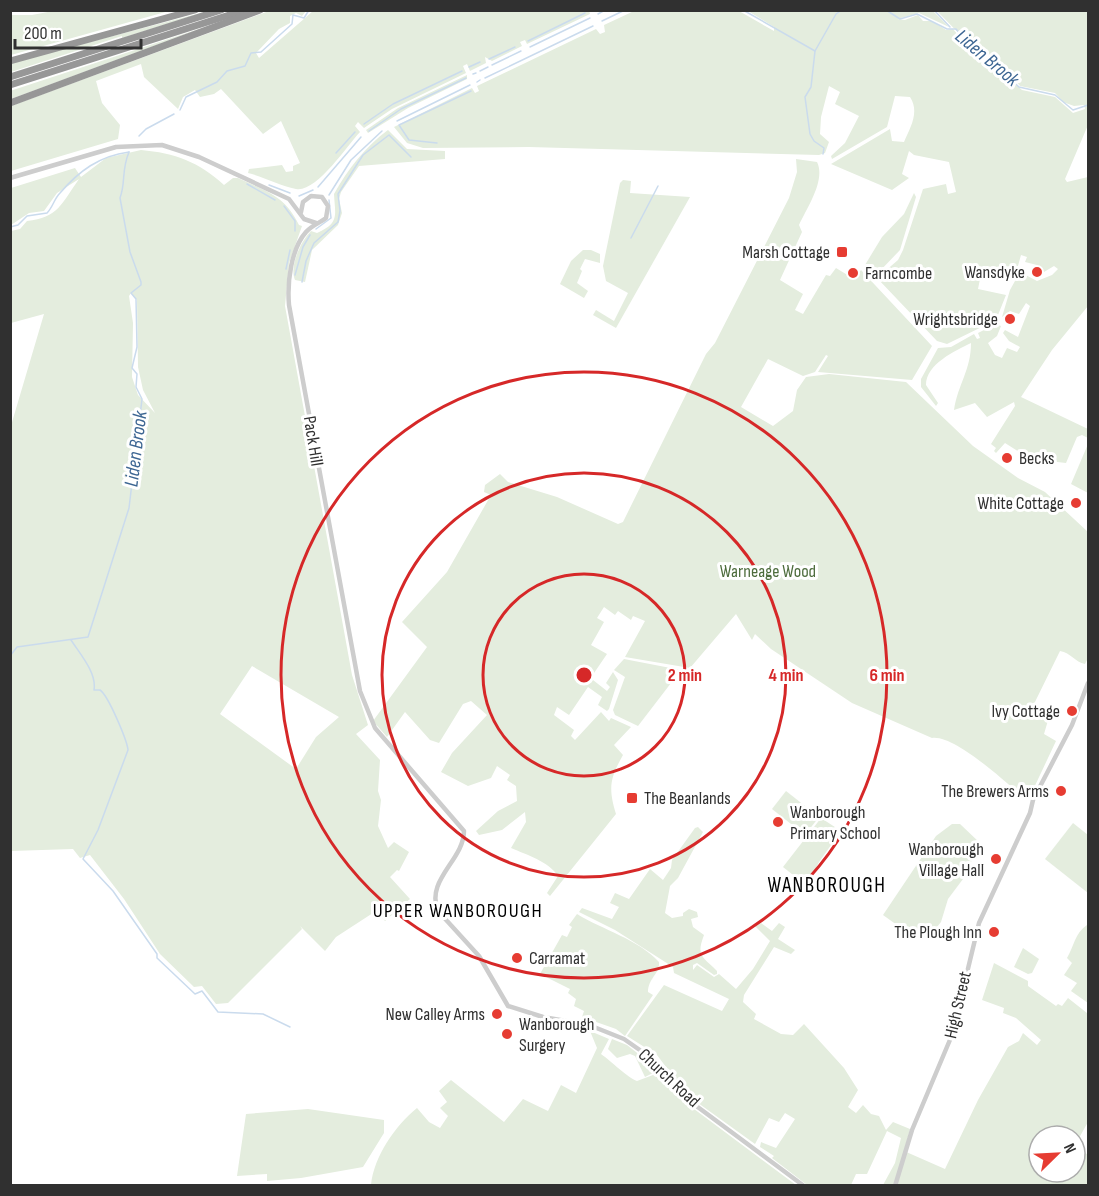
<svg xmlns="http://www.w3.org/2000/svg" width="1099" height="1196" font-family="'Sofia Sans Condensed',sans-serif">
<rect width="100%" height="100%" fill="#fff"/>
<g fill="#e4edde" fill-rule="evenodd">
<path d="M589 10 590 14 527 44 525 40 520 42 522 46 492 61 485 57 486 63 470 71 467 64 463 66 466 73 392 109 364 128 358 122 355 126 360 132C347 146 316 193 296 189 280 186 264 177 248 173L249 169 282 165 286 172 293 171V166L300 163 281 121 263 134 221 89 214 94 200 97 195 90 183 97 178 109 144 77 141 64 96 81 102 103 120 125 118 139 11 171V106L269 11H306L302 16 296 13 290 16V23L279 29 256 53 259 58 313 11Z"/>
<polygon points="53,11 53,10 169,11 11,55 11,15 32,15"/>
<polygon points="208,11 122,38 122,36 11,72 10,63"/>
<path d="M634 11H739L774 31V27L748 11H933L949 27 919 13 897 19 905 20 918 15 923 21H932L946 30 953 29 979 60 1007 76 1022 90 1055 97 1073 113 1085 109 1084 105 1074 106 1063 102 1055 93 1020 86 1009 73 981 56 937 11H1088V125L1065 179 1067 182 1088 177V306L1052 350 1021 397 1088 429V438L1082 435 1077 437 1066 463 1040 460 1037 463 1005 443 996 453 994 451 996 448 991 444 1015 406 1014 402 987 417 975 403 954 410C958 384 971 370 971 343 955 351 926 364 926 385L938 403 936 406 921 387V379L938 348 951 347 974 334 977 339 980 338 978 333 996 324 1001 326 997 336 988 343 995 355 1002 358 1007 348 1017 352 1020 347 1009 341 1003 333 1005 330 1018 337 1030 306 1026 303 1019 314 1010 311 1002 317 1010 290 1020 272 1037 281 1052 275 1058 269 1054 266 1044 272 1037 265 1025 262 1027 257 1021 255 1016 273 1009 269 990 272 982 269 978 289 1006 295 996 320 947 344 937 341 877 278 898 260 903 250 923 189 946 184 948 194 956 192 949 162 914 155 909 151 902 174 909 178 892 190 831 164 890 129 892 141 904 142C910 128 920 112 910 97L895 96 887 127 832 159 831 156 845 143 859 116 835 104 840 92 829 86 821 117 820 134 829 142 825 153 819 155 529 147 423 148 407 143 394 127 472 88 475 93 479 91 477 86 596 29 600 34 605 32 604 25Z"/>
<polygon points="208,26 11,99 10,91"/>
<polygon points="467,75 467,79 408,108 368,133 366,130 398,108"/>
<path d="M388 130 407 149 445 151V159L359 166 341 192 339 199 342 213 338 225 312 250 305 282 295 280C289 266 301 241 311 231L317 233C340 223 335 215 334 194 348 169 365 147 388 130Z"/>
<path d="M141 150C175 153 199 162 224 185L233 178H238C268 192 285 196 299 225L302 226 289 263 285 306 352 675 368 725 356 734 380 760 378 791 381 800 378 826 388 848 394 842 409 852 399 871 397 870 390 877 410 899 385 921 376 911 336 937 325 951 300 926 302 929 228 1003 216 1004 202 986 194 987 160 954 124 899 90 855 80 858 73 849 11 851 10 429 44 314 11 323V231L20 229 27 221C58 218 62 203 79 179L57 193 44 211 29 213 11 225V188L75 168 81 177 106 158ZM131 293 137 300 138 367 143 390 155 413 138 395 132 377 133 323 129 296ZM252 666 339 717 316 737 296 769 220 714Z"/>
<path d="M796 159 817 162C826 180 807 208 799 225L802 232 780 280 803 294 795 310 803 314 826 275 830 276 836 268 854 279 861 270 932 346 912 380 818 372 828 356 826 355 815 372 803 376 768 359 741 407 773 426 793 411 797 390 806 377 829 374 906 382 973 446 1018 478 1045 492 1088 532V658L1085 664C1075 662 1071 653 1060 651L1032 708 1049 717 1044 734 1056 741 1032 792 1015 790C999 776 953 735 932 738L852 703 771 649 755 634 752 640 736 614 690 668 625 657 645 621 633 616 631 620 618 611 615 615 604 607 597 618 604 622 591 645 607 654 592 676 593 680 607 691 610 687 606 683 613 672 618 680 609 709 607 711 598 705 602 697 588 687 569 715 557 707 554 715 574 730 571 736 575 740 601 712 609 721 611 718 631 727 614 745 623 755C610 778 608 788 616 814L550 896 547 893 558 876C548 861 527 855 511 848L526 822 525 812 502 830 479 835 476 831 498 811 517 801 516 786 507 780 510 775 497 766 491 778 468 786 441 772 452 753 487 715 471 701 463 704 439 743 430 740 405 712 387 737 373 721 427 647 402 622 447 572 491 495 484 492 485 485 500 474 508 482 557 497 618 524 623 522 706 354 715 343 789 198 797 172Z"/>
<polygon points="623,180 631,181 630,193 690,197 616,328 593,315 596,310 614,321 628,293 606,281 603,266 620,183"/>
<polygon points="914,193 916,197 900,250 877,274 865,265 882,237 904,214"/>
<polygon points="583,250 591,250 600,254 600,263 585,259 580,269 582,271 577,283 588,291 584,298 560,284 571,261"/>
<polygon points="1088,444 1088,493 1071,484"/>
<polygon points="624,659 681,670 638,726 615,715 613,710 625,677 614,670"/>
<polygon points="786,791 819,817 805,835 772,809"/>
<polygon points="821,818 841,831 819,862 807,886 783,867"/>
<polygon points="1073,823 1088,835 1088,893 1045,859"/>
<polygon points="952,824 960,824 980,843 963,879 948,899 941,922 928,938 904,930 883,915 936,836"/>
<path d="M698 827 703 832 678 878 670 886 665 913 672 918 683 916V913L689 909 697 912 698 917 691 919 693 927 704 935C696 956 702 956 717 971V974L714 975 697 963 693 965V970L697 965 714 977 719 974 736 989 753 969 770 941 755 926 761 923 772 931 779 923 785 927 778 939 795 950 791 954 774 947 744 995 743 1002 756 1014 754 1019 781 1034 793 1035 804 1024 844 1068 858 1090 848 1107 856 1113 863 1105 871 1114 879 1116 886 1130 893 1122 910 1129 904 1151 945 1169 978 1100 1008 1047 1019 1041 1023 1033 1037 1045 1041 1040 1016 1018 1003 1013 1004 1008 982 1000 994 963 1028 981V986L1056 1006 1058 1004 1062 1006 1068 998 1087 1013 1088 1012V1122L1075 1145 1088 1155V1185H883L895 1163 901 1138 887 1131 867 1174H856L851 1185H807L772 1158 774 1156 760 1147 761 1142 776 1148 795 1119 785 1113 779 1122 769 1118 755 1144 687 1095 657 1055 627 1036 664 985 722 1011 729 999 674 973 673 967 615 930 579 912 582 908 612 919 619 907 610 903 615 893 629 899 650 869 663 880 671 868 672 860 695 828ZM1039 1136H1075V1172H1039Z"/>
<path d="M577 914C603 930 638 939 659 962 660 974 648 978 648 992L653 995 625 1036 616 1029 582 1017 584 1011 574 1006 576 999 568 993 570 989 540 974 562 935 567 937 572 927 569 925Z"/>
<path d="M1087 925 1088 926V1003L1071 991 1077 983 1064 975 1072 963 1067 958C1074 946 1075 933 1087 925Z"/>
<polygon points="1023,948 1039,959 1032,973 1028,974 1014,967"/>
<path d="M590 1031 609 1039 601 1054C611 1061 628 1078 637 1081L661 1072 682 1100 796 1185H371C374 1156 395 1126 417 1108L429 1122 440 1128 448 1116 440 1108 447 1102 439 1091 451 1080 504 1122 523 1099 548 1111 561 1085 576 1093 597 1048Z"/>
<polygon points="612,1039 627,1045 659,1070 645,1077 635,1056 630,1054 617,1058 608,1049"/>
<polygon points="308,1109 384,1120 384,1133 363,1167 301,1178 267,1181 267,1174 237,1176 246,1114"/>
</g>
<g fill="none" stroke-linecap="round" stroke-linejoin="round">
<g stroke="#cadbed" stroke-width="1.5">
<polyline points="743,10 815,51"/>
<polyline points="886,10 900,19 917,14 947,29 956,29 980,57 995,65 1019,87 1055,95 1073,110 1088,105"/>
<polyline points="934,10 950,27"/>
<polyline points="598,14 605,10"/>
<polyline points="602,21 625,10"/>
<polyline points="528,41 585,13"/>
<polyline points="530,47 590,18"/>
<polyline points="489,59 515,47"/>
<polyline points="492,65 521,51"/>
<polyline points="469,67 480,62"/>
<polyline points="480,71 488,67"/>
<polyline points="473,74 476,73"/>
<polyline points="485,78 593,26"/>
<polyline points="477,82 480,80"/>
<polyline points="180,110 186,97 217,82 227,71 245,66 251,53 261,52 292,24 293,15 304,18 309,10"/>
<polyline points="397,121 470,85"/>
<polyline points="364,124 393,104 462,71"/>
<polyline points="369,131 401,109 466,78"/>
<polyline points="139,136 146,129 174,114"/>
<polyline points="437,143 409,140 399,125 471,91"/>
<polyline points="336,153 355,132"/>
<polyline points="823,154 824,148 814,141 810,134 805,97 811,87 815,51 836,14 842,10"/>
<polyline points="247,184 275,200"/>
<polyline points="269,185 290,193"/>
<polyline points="318,187 361,137"/>
<polyline points="329,195 351,160 382,131"/>
<polyline points="299,196 313,190"/>
<polyline points="284,206 295,221 295,231"/>
<path d="M10 227 18 225 27 216 47 213C53 207 54 199 60 193 79 171 99 156 129 152"/>
<polyline points="316,229 331,218 329,200"/>
<polyline points="631,238 658,186"/>
<polyline points="286,269 290,250"/>
<polyline points="295,275 303,247 310,235"/>
<polyline points="302,282 306,261 314,243 338,222 340,211 338,194 363,155 389,135 411,157"/>
<path d="M71 640C80 654 97 673 94 690H100C108 695 127 740 128 750L98 830 83 859 113 891 157 954V958L195 994 202 991 218 1012 263 1014 290 1027"/>
<path d="M10 656 17 647 88 637 129 508 142 399 136 387 137 374 132 368 137 347 136 299 131 293 141 285V282L130 252 120 198C126 182 121 171 129 152"/>
</g>
<g stroke="#cdcdcd" stroke-width="4.5">
<polyline points="10,178 116,147 162,145 199,157 289,199 304,219 316,223"/>
<path d="M301 212 303 202 311 196 322 197 328 206 326 218C320 223 312 225 306 232 291 249 287 282 289 305L360 691 375 728 464 831C464 860 425 880 438 911L479 956 508 1006 543 1017 589 1025 624 1039 657 1062 695 1105 804 1186"/>
<polyline points="895,1186 912,1130 952,1035 979,923 1030,813 1033,800 1072,725 1088,683"/>
</g>
<g stroke="#979797" stroke-width="7">
<polyline points="10,61 195,10"/>
<polyline points="10,77 221,10"/>
<polyline points="10,85 245,10"/>
<polyline points="10,103 260,10"/>
</g>
</g>
<g fill="none" stroke="#d62828" stroke-width="3">
<circle cx="584" cy="675" r="101"/>
<circle cx="584" cy="675" r="202"/>
<circle cx="584" cy="675" r="303"/>
</g>
<g fill="#e63c32" stroke="#fff" stroke-width="2">
<rect x="836" y="246" width="12" height="12" rx="3"/>
<circle cx="1037" cy="272" r="6"/>
<circle cx="853" cy="273" r="6"/>
<circle cx="1010" cy="319" r="6"/>
<circle cx="1007" cy="458" r="6"/>
<circle cx="1076" cy="503" r="6"/>
<circle cx="1072" cy="711" r="6"/>
<circle cx="1061" cy="791" r="6"/>
<rect x="626" y="792" width="12" height="12" rx="3"/>
<circle cx="778" cy="822" r="6"/>
<circle cx="996" cy="859" r="6"/>
<circle cx="994" cy="932" r="6"/>
<circle cx="517" cy="958" r="6"/>
<circle cx="497" cy="1014" r="6"/>
<circle cx="507" cy="1034" r="6"/>
</g>
<g text-anchor="middle" dominant-baseline="central" stroke-width="6" stroke-linejoin="round" paint-order="stroke">
<g font-size="18" fill="#303030" stroke="#fff" text-anchor="end">
<text x="830" y="252">Marsh Cottage</text>
<text x="1025" y="272">Wansdyke</text>
<text x="865" y="273" text-anchor="start">Farncombe</text>
<text x="998" y="319">Wrightsbridge</text>
<text x="1019" y="458" text-anchor="start">Becks</text>
<text x="1064" y="503">White Cottage</text>
<text x="1060" y="711">Ivy Cottage</text>
<text x="1049" y="791">The Brewers Arms</text>
<text x="644" y="798" text-anchor="start">The Beanlands</text>
<text x="790" y="812" text-anchor="start">Wanborough<tspan x="790" dy="21">Primary School</tspan></text>
<text x="984" y="849">Wanborough<tspan x="984" dy="21">Village Hall</tspan></text>
<text x="982" y="932">The Plough Inn</text>
<text x="529" y="958" text-anchor="start">Carramat</text>
<text x="485" y="1014">New Calley Arms</text>
<text x="519" y="1024" text-anchor="start">Wanborough<tspan x="519" dy="21">Surgery</tspan></text>
</g>
<g font-size="18" fill="#303030" stroke="#fff">
<text transform="translate(313 441) rotate(81)">Pack Hill</text>
<text transform="translate(958 1005) rotate(-77)">High Street</text>
<text transform="translate(669 1078) rotate(43)">Church Road</text>
</g>
<g font-size="18" fill="#4d6c3c" stroke="#fff">
<text x="768" y="571">Warneage Wood</text>
</g>
<g font-size="20" font-style="italic" fill="#3d6693" stroke="#fff">
<text transform="translate(987 58) rotate(40)">Liden Brook</text>
<text transform="translate(136 449) rotate(-83)">Liden Brook</text>
</g>
<g font-size="20" letter-spacing="1.5" fill="#000" stroke="#fff">
<text x="458" y="911">UPPER WANBOROUGH</text>
</g>
<g font-size="21" letter-spacing="1.5" fill="#000" stroke="#fff">
<text x="827" y="885">WANBOROUGH</text>
</g>
</g>
<circle cx="584" cy="675" r="9" fill="#d62828" stroke="#fff" stroke-width="3"/>
<g font-size="18" text-anchor="middle" font-weight="bold" fill="#d62828" stroke="#fff" stroke-width="6" stroke-linejoin="round" paint-order="stroke">
<text x="685" y="681">2 min</text>
<text x="786" y="681">4 min</text>
<text x="887" y="681">6 min</text>
</g>
<rect width="1099" height="1196" fill="none" stroke="#303030" stroke-width="24"/>
<g transform="translate(1057 1154) rotate(66)"><circle r="28" fill="#ffffff" stroke="#acacac" stroke-width="1.5"/>
<path d="M0-4.5L10 22L0 15L-10 22Z" fill="#e63c32"/>
<text y="-9" font-size="16" font-weight="bold" text-anchor="middle" fill="#303030">N</text>
</g>
<path d="M15 39v9h126v-9" fill="none" stroke="#303030" stroke-width="3"/>
<text x="24" y="39" font-size="18" fill="#303030" stroke="#ffffff" stroke-width="4.5" paint-order="stroke">200 m</text>
</svg>
